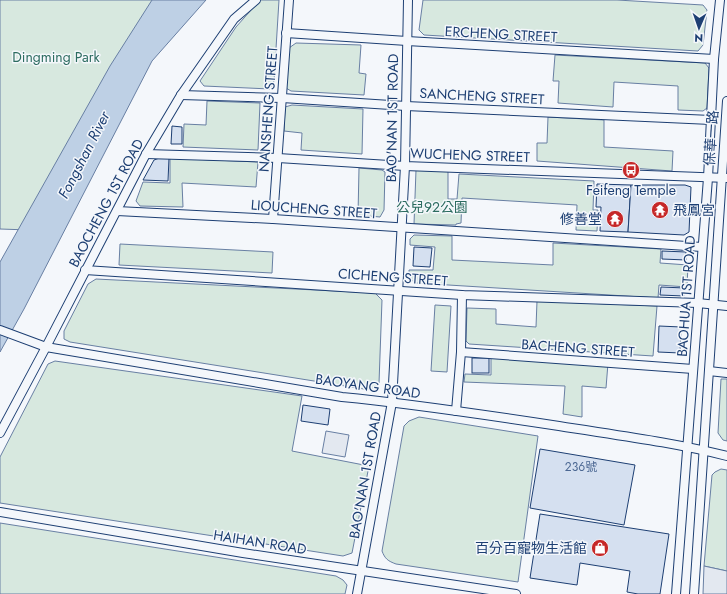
<svg xmlns="http://www.w3.org/2000/svg" width="727" height="594" font-family="Jost,'Noto Sans TC',sans-serif">
<rect width="100%" height="100%" fill="#f4f7fb"/>
<g fill="#d7e8df" stroke="#687fa3">
<polygon points="0,0 165,0 29,230 0,229"/>
<polygon points="260,0 279,0 274,81 270,89 204,86 200,81 236,27"/>
<polygon points="423,0 617,0 703,5 707,10 703,45 698,51 424,35 419,30"/>
<polygon points="296,43 361,45 359,73 366,74 364,95 291,91 286,88 289,48"/>
<polygon points="555,55 705,63 709,68 707,108 703,111 678,110 678,86 614,82 613,107 558,103 559,81 553,81"/>
<polygon points="207,101 260,103 258,150 183,147 184,124 206,125"/>
<polygon points="292,105 363,109 362,154 301,150 302,133 284,131 285,107"/>
<polygon points="548,117 604,120 604,147 673,151 672,171 537,161 537,143 547,143"/>
<polygon points="170,158 258,162 256,187 182,183 183,207 140,206 136,201 143,182 170,183"/>
<polygon points="359,168 382,170 385,172 384,210 380,217 358,215"/>
<polygon points="416,170 448,171 448,199 457,199 459,174 594,181 593,210 598,210 597,231 576,230 577,205 462,198 461,223 456,224 456,225 414,224"/>
<path d="M414 235 452 236V260L553 265V243L661 249 660 263 688 265 687 287 659 285 658 298 416 283C410 280 409 277 409 270H433L435 247 410 245V239Z"/>
<polygon points="120,244 273,252 272,273 119,265"/>
<polygon points="96,279 375,293 382,300 379,383 373,389 364,389 70,342 64,339 64,331 88,284"/>
<polygon points="537,301 657,306 653,356 469,344 466,341 467,308 496,309 496,324 536,327"/>
<polygon points="435,305 451,306 447,372 431,371"/>
<polygon points="491,356 608,363 606,388 582,386 582,417 563,414 565,386 464,382 465,374 491,375"/>
<polygon points="55,361 302,396 292,451 369,466 352,553 343,556 0,503 0,457 48,364"/>
<polygon points="721,379 727,379 727,441 723,440 718,433"/>
<path d="M419 417 538 436 518 582 396 564C388 561 385 559 382 551L404 426 409 421Z"/>
<polygon points="721,469 727,470 727,571 704,566 712,475 715,472"/>
<polygon points="0,523 336,576 343,580 347,585 345,594 0,594"/>
</g>
<g fill="#e3e8f0" stroke="#687fa3">
<polygon points="326,431 349,435 345,457 322,453"/>
<polygon points="704,566 727,571 727,594 703,594"/>
</g>
<polygon fill="#bed0e5" stroke="#687fa3" points="152,0 206,0 152,61 24,309 0,352 0,262 110,66"/>
<g fill="#d5e0f0" stroke="#1d3f73">
<polygon points="172,126 182,127 182,144 171,144"/>
<polygon points="162,157 169,158 168,181 143,180 154,160"/>
<polygon points="597,184 631,185 628,232 600,231 601,207 596,207"/>
<polygon points="631,185 685,185 691,187 689,232 684,235 628,232"/>
<polygon points="414,247 432,248 430,267 413,266"/>
<polygon points="662,251 686,252 686,260 662,259"/>
<polygon points="661,287 685,288 684,296 660,295"/>
<polygon points="659,326 681,327 680,353 658,352"/>
<rect x="472" y="358" width="17" height="15"/>
<polygon points="303,405 330,409 328,425 301,421"/>
<polygon points="540,449 635,465 624,525 530,508"/>
<polygon points="540,514 669,534 660,594 638,594 627,592 630,571 580,563 577,585 530,578"/>
</g>
<g fill="none" stroke-linecap="round" stroke-linejoin="round">
<defs>
<g id="minor">
<polyline points="286,33 407,41 714,59"/>
<polyline points="181,95 282,98 406,106 711,120"/>
<polyline points="146,154 278,158 405,166 727,178"/>
<polyline points="117,211 273,219 702,247"/>
<polyline points="273,219 289,0"/>
<polyline points="85,270 462,295 698,303 727,306"/>
<path d="M0 330 46 347 342 397C415 404 487 415 559 426 615 435 672 442 727 456"/>
<polyline points="461,352 693,369"/>
<polyline points="709,371 727,373"/>
<polyline points="456,411 461,352 462,295"/>
<polyline points="0,433 46,347 146,154 181,95 234,19 256,0"/>
<polyline points="0,512 243,553 516,594"/>
<polyline points="357,594 392,402 405,166 408,0"/>
<polyline points="676,594 708,178 714,59 720,0"/>
<polyline points="694,594 727,101"/>
</g>
</defs>
<use href="#minor" stroke="#1d3f73" stroke-width="10"/>
<use href="#minor" stroke="#f4f7fb" stroke-width="8"/>
</g>
<defs>
<symbol id="bus-disc" viewBox="-11 -11 22 22"><circle r="9.5" fill="#c62828" stroke="#f4f7fb"/><path d="M-5-6H5V4H4V6H2V4H-2V6H-4V4H-5ZM-3.5-4V0h7V-4ZM-3.5 1.2v1.5H-2V1.2ZM2 1.2v1.5H3.5V1.2Z" fill="#fff"/></symbol>
<symbol id="temple-disc" viewBox="-11 -11 22 22"><circle r="9.5" fill="#c62828" stroke="#f4f7fb"/><path d="M0-6L5-2H3V0L6.5 2.5H4V6H1.5V3h-3V6H-4V2.5H-6.5L-3 0V-2H-5Z" fill="#fff"/></symbol>
<symbol id="shop-disc" viewBox="-11 -11 22 22"><circle r="9.5" fill="#c62828" stroke="#f4f7fb"/><path d="M-5-2.5h2.3a2.7 3.5 0 0 1 5.4 0H5L5.5 6h-11ZM-1.5-2.5h3a1.5 2.3 0 0 0-3 0Z" fill="#fff"/></symbol>
</defs>
<g fill-rule="evenodd">
<use href="#bus-disc" x="621" y="160" width="20" height="20"/>
<use href="#temple-disc" x="650" y="200" width="20" height="20"/>
<use href="#temple-disc" x="605" y="209" width="20" height="20"/>
<use href="#shop-disc" x="590" y="538" width="20" height="20"/>
</g>
<g text-anchor="middle" dominant-baseline="central" stroke-width="3" stroke-linejoin="round" paint-order="stroke">
<g font-size="12" fill="#4b6792">
<text x="581" y="467">236號</text>
</g>
<g font-size="14" fill="#1d3f73" stroke="#f4f7fb">
<text transform="translate(501 34) rotate(3)">ERCHENG STREET</text>
<text transform="translate(482 96) rotate(3)">SANCHENG STREET</text>
<text transform="translate(268 109) rotate(-86)">NANSHENG STREET</text>
<text transform="translate(392 118) rotate(-89)">BAO'NAN 1ST ROAD</text>
<text transform="translate(711 138) rotate(-86)">保華一路</text>
<text transform="translate(470 155) rotate(2)">WUCHENG STREET</text>
<text transform="translate(106 203) rotate(-62)">BAOCHENG 1ST ROAD</text>
<text transform="translate(314 209) rotate(4)">LIOUCHENG STREET</text>
<text transform="translate(393 277) rotate(4)">CICHENG STREET</text>
<text transform="translate(686 296) rotate(-86)">BAOHUA 1ST ROAD</text>
<text transform="translate(578 348) rotate(4)">BACHENG STREET</text>
<text transform="translate(368 386) rotate(8)">BAOYANG ROAD</text>
<text transform="translate(365 475) rotate(-80)">BAO'NAN 1ST ROAD</text>
<text transform="translate(260 542) rotate(9)">HAIHAN ROAD</text>
</g>
<g font-size="14" fill="#2c6c60" stroke="#f4f7fb">
<text x="56" y="57">Dingming Park</text>
<text x="432" y="207">公兒92公園</text>
</g>
<g font-size="14" fill="#1d3f73" stroke="#f4f7fb" text-anchor="end">
<text x="631" y="190" text-anchor="middle">Feifeng Temple</text>
<text x="673" y="210" text-anchor="start">飛鳳宮</text>
<text x="602" y="219">修善堂</text>
<text x="587" y="548">百分百寵物生活館</text>
</g>
<g font-size="15" font-style="italic" fill="#1d3f73" stroke="#f4f7fb">
<text transform="translate(84 155) rotate(-63)">Fongshan River</text>
</g>
</g>
<g transform="translate(699 28) rotate(182)" stroke="#f4f7fb" stroke-width="3" paint-order="stroke">
<path d="M0-3L7 15L0 10L-7 15Z" fill="#1d3f73"/>
<text y="-6" font-size="11" font-weight="bold" text-anchor="middle" fill="#1d3f73">N</text>
</g>
</svg>
